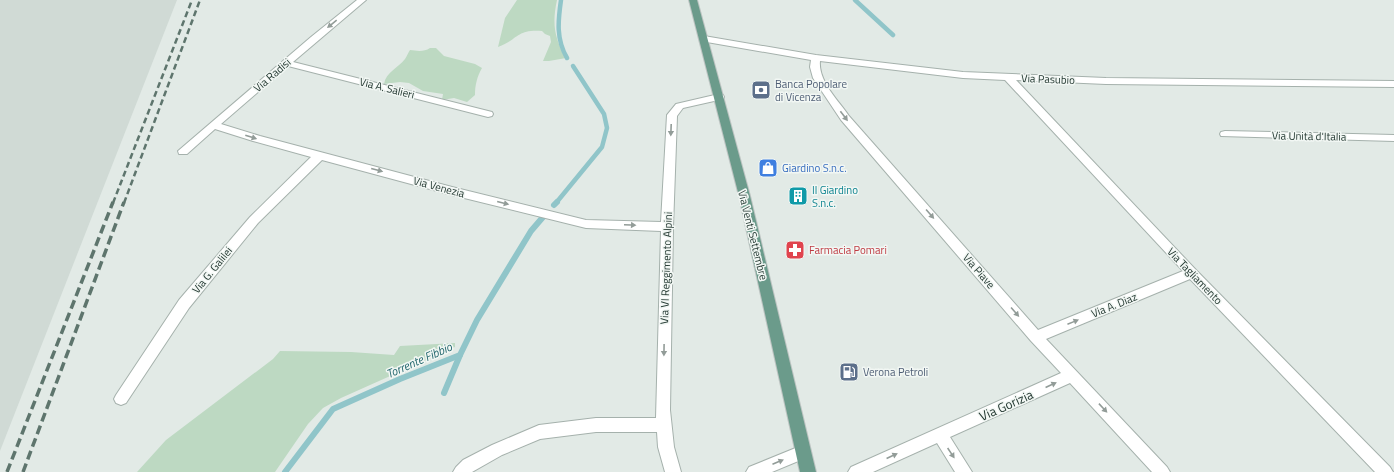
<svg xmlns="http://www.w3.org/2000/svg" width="1394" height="472" font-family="'Titillium Web',sans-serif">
<rect width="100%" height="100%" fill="#e2eae6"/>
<polygon fill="#d0dad5" points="0,0 177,0 0,451"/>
<g fill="#bdd9c2">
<path d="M517 0H557C552 23 554 38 566 58L549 61H543L551 42 550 36 545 34 542 31C516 29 518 40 498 47L505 18Z"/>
<path d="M430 48H436L444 56 475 64 482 68C477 77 475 85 475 95L467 102 454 98 442 100 443 94 423 91 409 83 400 82 384 84C386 72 398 68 405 59 407 56 408 53 410 50 417 51 424 52 430 48Z"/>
<polygon points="455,343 455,347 341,398 323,408 308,424 275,472 137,472 166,440 273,359 280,351 351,352 394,355 400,346"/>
</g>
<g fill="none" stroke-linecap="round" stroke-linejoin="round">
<g stroke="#90c5c9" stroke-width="4.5">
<path d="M561 0C558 21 556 39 567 58"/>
<polyline points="855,0 893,35"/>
<polyline points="556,203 602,147 607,128 604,114 573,66"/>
</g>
<g stroke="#90c5c9" stroke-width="6">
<polyline points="554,205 557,202"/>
<polyline points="444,393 460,355"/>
<polyline points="285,472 333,409 400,379 460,355 477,320 531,231 543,217"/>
</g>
<defs>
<g id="minor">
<polygon points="357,0 366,0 293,62 492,112 493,114 492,116 488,117 288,66 221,124 260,136 452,187 586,220 661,222 667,115 676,104 719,94 723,95 724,97 723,99 683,108 677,116 673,227 670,410 674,447 681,472 665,472 658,447 657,432 596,432 540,439 502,455 472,472 453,472 456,467 463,460 492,445 539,425 596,418 656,418 661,231 586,228 452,195 322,160 258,223 189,308 126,403 121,405 116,403 114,399 116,395 179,300 250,217 311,157 253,141 215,129 187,154 179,154 178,151 311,37"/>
<path d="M704 36 816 55 963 72 1106 78 1394 81V87L1106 84 1016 80 1196 270 1390 467 1393 472H1375L1190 279 1046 339 1167 467 1170 472H1152L1070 383 950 437 972 472H955L937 443 873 472H848L851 467 1061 373 1031 341 841 120 813 78 810 67 811 60 701 41 699 39ZM820 61 963 78 1005 80 1183 271 1038 330 849 116C838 100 818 81 820 61Z"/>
<polygon points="1225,131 1394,135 1394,141 1221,136 1220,134 1221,132"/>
<polygon points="803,445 808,447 811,452 808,457 772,472 746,472 749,467"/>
</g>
<polygon id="major" points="689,0 697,0 750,196 816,472 800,472 739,196"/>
</defs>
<use href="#minor" stroke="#a5b1ac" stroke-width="2"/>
<use href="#major" stroke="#bdc4c2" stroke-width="2"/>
<use href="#minor" fill="#fff" fill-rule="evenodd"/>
<use href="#major" fill="#6b9b8b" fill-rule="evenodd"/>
<g stroke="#5e756d" stroke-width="2.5" stroke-dasharray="6 3.5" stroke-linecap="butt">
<polyline points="113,203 192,0"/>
<polyline points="124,203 200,0"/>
</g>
<g stroke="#5e756d" stroke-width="3.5" stroke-dasharray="9 4.5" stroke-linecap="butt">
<polyline points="7,472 113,202"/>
<polyline points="23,472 124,202"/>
</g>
</g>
<defs><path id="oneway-solid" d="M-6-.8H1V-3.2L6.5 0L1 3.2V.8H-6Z"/></defs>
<g fill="#929c98">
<use href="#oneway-solid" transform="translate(332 24) rotate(141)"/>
<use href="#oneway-solid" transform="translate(844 116) rotate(53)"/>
<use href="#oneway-solid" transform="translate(671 130) rotate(92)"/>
<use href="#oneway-solid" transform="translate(251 137) rotate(18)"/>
<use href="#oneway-solid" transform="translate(377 170) rotate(15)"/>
<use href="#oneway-solid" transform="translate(503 203) rotate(14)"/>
<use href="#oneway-solid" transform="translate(930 214) rotate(49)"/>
<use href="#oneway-solid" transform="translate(630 225) rotate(3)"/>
<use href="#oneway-solid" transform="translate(1015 312) rotate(49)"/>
<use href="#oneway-solid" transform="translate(1073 322) rotate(-22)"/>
<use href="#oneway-solid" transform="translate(664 350) rotate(91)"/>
<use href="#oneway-solid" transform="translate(1051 385) rotate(-25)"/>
<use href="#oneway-solid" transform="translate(1103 408) rotate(47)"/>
<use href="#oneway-solid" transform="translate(951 453) rotate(56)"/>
<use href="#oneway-solid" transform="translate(892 456) rotate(-25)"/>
<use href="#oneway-solid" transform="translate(778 462) rotate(-23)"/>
</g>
<defs>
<symbol id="bank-square" viewBox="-11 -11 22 22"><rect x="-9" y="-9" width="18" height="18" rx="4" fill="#5c6f8a" stroke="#f2f7f4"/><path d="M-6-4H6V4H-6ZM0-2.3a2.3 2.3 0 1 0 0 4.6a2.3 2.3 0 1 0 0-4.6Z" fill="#fff"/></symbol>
<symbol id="shop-square" viewBox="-11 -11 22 22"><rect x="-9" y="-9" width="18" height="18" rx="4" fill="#3f7fe0" stroke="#f2f7f4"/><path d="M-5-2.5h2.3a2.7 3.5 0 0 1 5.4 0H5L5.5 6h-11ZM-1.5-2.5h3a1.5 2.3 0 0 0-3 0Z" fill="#fff"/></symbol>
<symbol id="building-square" viewBox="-11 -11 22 22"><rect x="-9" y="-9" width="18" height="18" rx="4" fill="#0f9aa8" stroke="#f2f7f4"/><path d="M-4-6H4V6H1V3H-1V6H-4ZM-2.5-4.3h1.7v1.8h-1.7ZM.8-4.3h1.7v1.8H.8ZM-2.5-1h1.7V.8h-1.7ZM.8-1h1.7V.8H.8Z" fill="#fff"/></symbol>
<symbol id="pharmacy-square" viewBox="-11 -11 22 22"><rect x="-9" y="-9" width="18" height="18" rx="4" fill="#e0444e" stroke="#f2f7f4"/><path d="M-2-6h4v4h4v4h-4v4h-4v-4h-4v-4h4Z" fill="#fff"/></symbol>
<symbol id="fuel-square" viewBox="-11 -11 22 22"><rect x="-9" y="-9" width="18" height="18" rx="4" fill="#5c6f8a" stroke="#f2f7f4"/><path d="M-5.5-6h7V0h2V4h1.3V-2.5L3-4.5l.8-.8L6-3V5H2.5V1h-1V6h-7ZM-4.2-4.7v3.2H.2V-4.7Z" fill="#fff"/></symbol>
</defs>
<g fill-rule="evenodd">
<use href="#bank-square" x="750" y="79" width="22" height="22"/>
<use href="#shop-square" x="757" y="157" width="22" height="22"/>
<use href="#building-square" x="787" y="185" width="22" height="22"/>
<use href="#pharmacy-square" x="784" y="239" width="22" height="22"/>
<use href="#fuel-square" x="838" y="361" width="22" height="22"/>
</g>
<g text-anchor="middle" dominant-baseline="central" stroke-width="3" stroke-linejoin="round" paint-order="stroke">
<g font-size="11" fill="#243932" stroke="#f2f7f4">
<text transform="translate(272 75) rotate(-41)">Via Radisi</text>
<text transform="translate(1048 79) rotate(2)">Via Pasubio</text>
<text transform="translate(387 88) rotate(14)">Via A. Salieri</text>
<text transform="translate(1309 136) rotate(1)">Via Unità d'Italia</text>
<text transform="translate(439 187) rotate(15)">Via Venezia</text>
<text transform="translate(753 235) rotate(76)">Via Venti Settembre</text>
<text transform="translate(666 268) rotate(-88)">Via VI Reggimento Alpini</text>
<text transform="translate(212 270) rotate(-51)">Via G. Galilei</text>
<text transform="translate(979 271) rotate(49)">Via Piave</text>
<text transform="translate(1195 276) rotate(46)">Via Tagliamento</text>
<text transform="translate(1114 305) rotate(-22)">Via A. Diaz</text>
</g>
<g font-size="11" fill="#4e5e75" stroke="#f2f7f4" text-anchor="start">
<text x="775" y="84">Banca Popolare<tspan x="775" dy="13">di Vicenza</tspan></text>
<text x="863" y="372">Verona Petroli</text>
</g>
<g font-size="11" fill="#366cbe" stroke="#f2f7f4" text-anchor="start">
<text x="782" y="168">Giardino S.n.c.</text>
</g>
<g font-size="11" fill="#0d838f" stroke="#f2f7f4" text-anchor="start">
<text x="812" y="190">Il Giardino<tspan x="812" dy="13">S.n.c.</tspan></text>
</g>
<g font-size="11" fill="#be3a42" stroke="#f2f7f4" text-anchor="start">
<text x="809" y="250">Farmacia Pomari</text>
</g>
<g font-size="12" font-style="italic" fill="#25686e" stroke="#f2f7f4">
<text transform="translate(419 360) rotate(-24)">Torrente Fibbio</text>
</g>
<g font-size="13" fill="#243932" stroke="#f2f7f4">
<text transform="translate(1006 405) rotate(-24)">Via Gorizia</text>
</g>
</g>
</svg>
